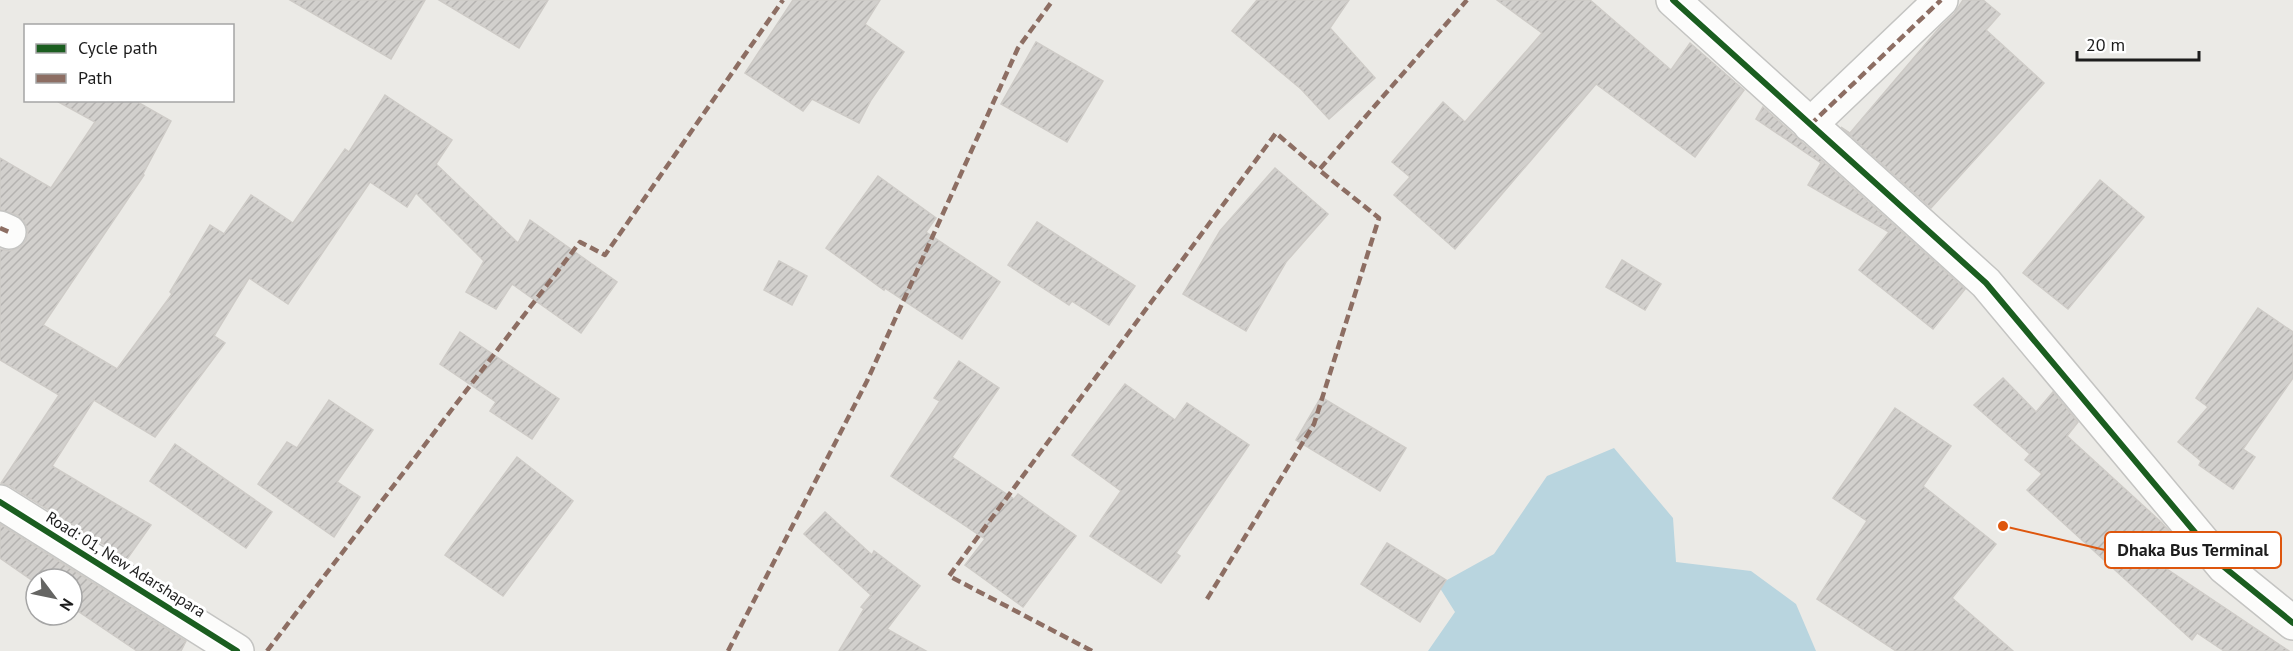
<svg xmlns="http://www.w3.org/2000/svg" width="2293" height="651" font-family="'PT Sans',sans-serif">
<defs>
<pattern id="building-hatch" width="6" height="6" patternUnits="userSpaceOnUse" patternTransform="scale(1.5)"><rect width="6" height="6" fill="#d2d0cd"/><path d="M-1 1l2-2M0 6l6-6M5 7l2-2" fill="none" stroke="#b4b2b0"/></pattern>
</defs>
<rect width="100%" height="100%" fill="#ebeae6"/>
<polygon fill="#b9d5df" points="1614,448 1673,518 1676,562 1751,571 1796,604 1816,651 1428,651 1455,612 1438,585 1494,554 1547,476"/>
<g fill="url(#building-hatch)" stroke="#cecbc7" stroke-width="1.5">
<polygon points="290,0 425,0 391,59"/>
<polygon points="439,0 548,0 519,48"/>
<polygon points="793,0 880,0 865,24 904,52 871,100 859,123 812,99 803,111 745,73"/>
<polygon points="1257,0 1349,0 1330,28 1375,78 1329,119 1301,89 1232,31"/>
<polygon points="1497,0 1590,0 1671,70 1690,43 1744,90 1695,157 1596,84 1455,249 1394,195 1410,177 1392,162 1443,102 1465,122 1542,33"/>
<polygon points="1963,0 1983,0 2000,14 1986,30 2044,83 1931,208 1841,127 1850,133 1940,27 1954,14"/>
<polygon points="1036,42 1103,81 1067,142 1001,104"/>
<polygon points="385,95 452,140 436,164 518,243 530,220 617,282 581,333 512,284 496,309 466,292 484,261 416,193 407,207 370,182 288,304 249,278 214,336 225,343 155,437 94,400 52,466 151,525 127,559 10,486 1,483 59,395 0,360 0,249 10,251 20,247 26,240 28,231 24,221 17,215 0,210 0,158 51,188 95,122 55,100 134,100 171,121 143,174 144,175 43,325 117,369 172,294 170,292 210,225 224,234 251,195 293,223 345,149 349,152"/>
<polygon points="1763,107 1965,289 1933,329 1859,270 1889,232 1808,185 1821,163 1756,119"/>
<polygon points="1275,168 1328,214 1286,262 1246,331 1183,294 1220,231"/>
<polygon points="878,176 936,218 926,232 1000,282 962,339 885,288 884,290 826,248"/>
<polygon points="2100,180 2144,217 2068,309 2023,273"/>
<polygon points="1037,222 1135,286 1109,325 1072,301 1069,305 1008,265"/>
<polygon points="1622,260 1661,284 1645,310 1606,287"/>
<polygon points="779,261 807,276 792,305 764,290"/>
<polygon points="2258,308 2293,332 2293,378 2243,449 2255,457 2233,489 2199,465 2201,461 2178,442 2208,407 2196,398"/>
<polygon points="460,332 559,399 532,439 490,411 496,402 440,364"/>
<polygon points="959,361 999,388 952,457 1014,499 1018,494 1076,536 1023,607 965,565 985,539 891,476 940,401 934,398"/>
<polygon points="2003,378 2036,412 2053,392 2078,422 2067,436 2161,522 2173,535 2152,559 2289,651 2224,651 2197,633 2192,640 2027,490 2042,474 2025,460 2030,454 1974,405"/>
<polygon points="1125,384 1175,420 1187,403 1249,445 1176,553 1180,556 1161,583 1090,536 1121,491 1072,455"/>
<polygon points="1321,397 1406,448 1380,491 1296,440"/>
<polygon points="329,400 373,430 337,482 360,497 334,537 258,484 287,442 297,448"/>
<polygon points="1895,408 1951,446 1923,486 1996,544 1952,598 2013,651 1896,651 1817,599 1867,521 1833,498"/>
<polygon points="175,444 272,512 246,548 150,481"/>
<polygon points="517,457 573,501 503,596 445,555"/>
<polygon points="825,512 872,555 874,551 920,586 887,629 926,651 839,651 864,609 861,607 871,595 804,534"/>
<polygon points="0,524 186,641 181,651 137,651 72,607 72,579 36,579 36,583 0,558"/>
<polygon points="1387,543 1446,580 1420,622 1361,584"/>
</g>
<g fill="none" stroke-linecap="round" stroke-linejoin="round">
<defs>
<g id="minor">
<polyline points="1673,0 1986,283 2224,567 2293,623"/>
<polyline points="1810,125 1941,0"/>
<polyline points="0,228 9,232"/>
<polyline points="0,502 237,651"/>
</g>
</defs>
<use href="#minor" stroke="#c4c4c2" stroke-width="36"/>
<use href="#minor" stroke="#fcfcfb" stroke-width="33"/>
<g stroke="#8d6e63" stroke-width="4.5" stroke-dasharray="9 4.5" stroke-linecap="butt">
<polyline points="1810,125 1941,0"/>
<polyline points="0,228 9,232"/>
<polyline points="1207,599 1314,424 1379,218 1319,170 1467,0"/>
<polyline points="267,651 580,242 605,255 783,0"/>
<polyline points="728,651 867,381 1018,48 1053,0"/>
<polyline points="1092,651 949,576 1276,133 1319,170"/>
</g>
<defs>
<g id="cycleway">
<polyline points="1673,0 1986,283 2224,567 2293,623"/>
<polyline points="0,502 237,651"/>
</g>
</defs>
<use href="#cycleway" stroke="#fff" stroke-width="10"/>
<use href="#cycleway" stroke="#1b5e20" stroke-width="6"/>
</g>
<g text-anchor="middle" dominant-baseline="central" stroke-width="6" stroke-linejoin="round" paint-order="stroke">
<g font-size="16" fill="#1d1d1d" stroke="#fff">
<text transform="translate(126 564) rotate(32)">Road: 01, New Adarshapara</text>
</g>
</g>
<path fill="none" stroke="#de560d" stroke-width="2" d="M2003 526L2105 550"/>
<circle fill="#de560d" stroke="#fff" stroke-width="2" cx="2003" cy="526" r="6"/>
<rect fill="#fff" stroke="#de560d" stroke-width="2" x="2105" y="532" width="176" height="36" rx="6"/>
<g font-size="18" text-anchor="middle" font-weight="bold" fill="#1d1d1d">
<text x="2193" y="556">Dhaka Bus Terminal</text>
</g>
<rect x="24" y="24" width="210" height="78" fill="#ffffff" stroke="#a5a5a5" stroke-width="1.5"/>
<rect x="36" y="44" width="30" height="9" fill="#1b5e20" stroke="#a5a5a5" stroke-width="1.5"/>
<text x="78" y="54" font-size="18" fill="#1d1d1d">Cycle path</text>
<rect x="36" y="74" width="30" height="9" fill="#8d6e63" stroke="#a5a5a5" stroke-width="1.5"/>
<text x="78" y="84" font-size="18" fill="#1d1d1d">Path</text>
<g transform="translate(54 597) rotate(122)"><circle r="28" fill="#ffffff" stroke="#a5a5a5" stroke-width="1.5"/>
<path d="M0-4.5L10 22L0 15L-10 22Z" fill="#656563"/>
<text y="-9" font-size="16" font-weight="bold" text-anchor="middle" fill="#1d1d1d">N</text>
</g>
<path d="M2077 51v9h122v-9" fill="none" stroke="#1d1d1d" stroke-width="3"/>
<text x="2086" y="51" font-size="18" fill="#1d1d1d" stroke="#ffffff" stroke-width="4.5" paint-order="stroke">20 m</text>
</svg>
